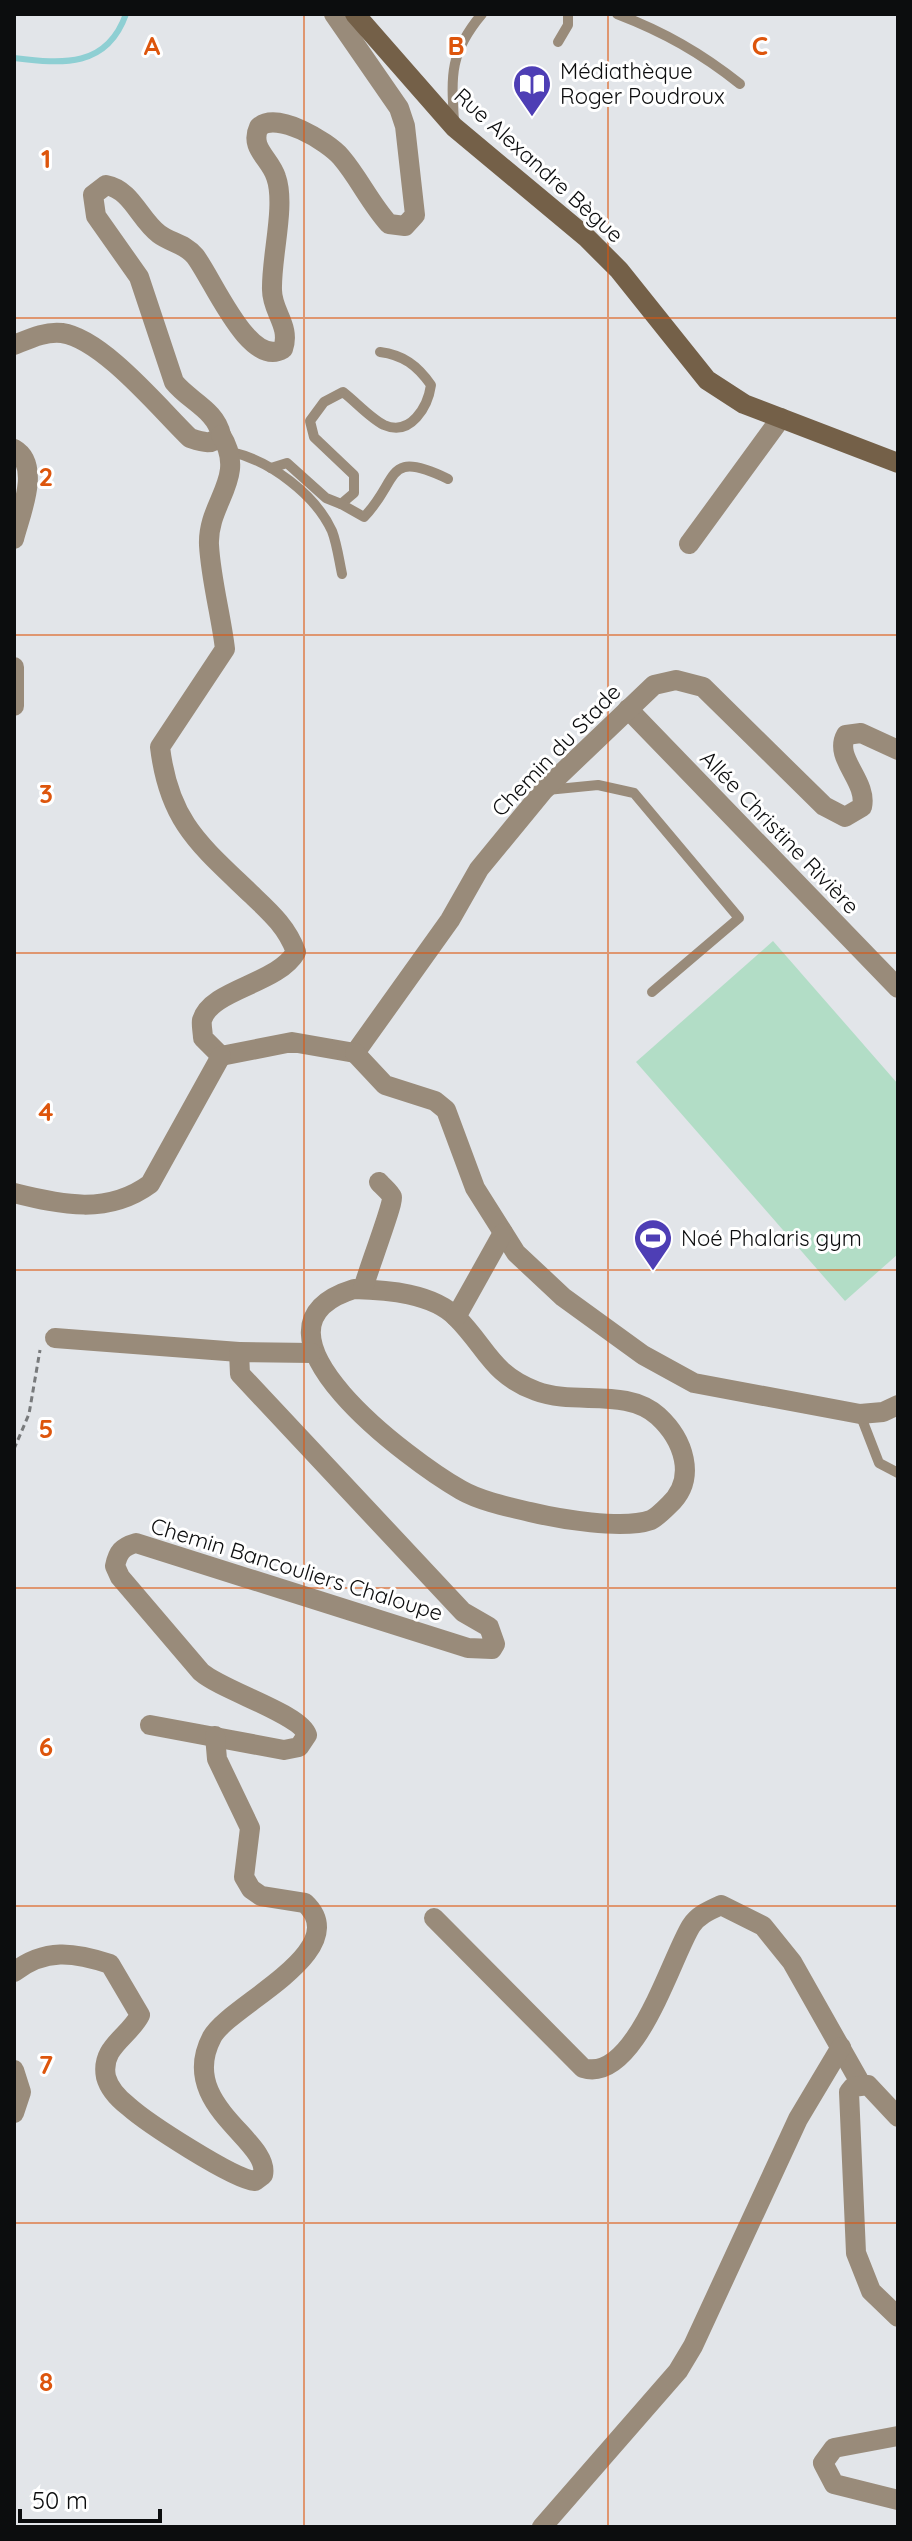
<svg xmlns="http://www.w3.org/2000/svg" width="912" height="2541" font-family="Quicksand,sans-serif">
<rect width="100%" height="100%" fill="#e2e5e9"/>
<polygon fill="#b2ddc6" points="773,941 898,1084 898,1254 845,1301 636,1062"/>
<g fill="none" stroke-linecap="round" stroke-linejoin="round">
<path stroke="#8ecfd3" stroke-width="6" d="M14 58C63 64 107 68 126 14"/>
<polyline stroke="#787a7c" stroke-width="3" stroke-dasharray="6 4" stroke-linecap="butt" points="14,1449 29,1414 40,1350"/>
<g stroke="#998b7a" stroke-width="10">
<path d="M617 14C664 32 701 53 740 84"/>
<polyline points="558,42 568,25 568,14"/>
<path d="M454 121C451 74 450 52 482 14"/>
<path d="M232 452C270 461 315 494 332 531 337 544 339 560 342 574"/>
<path d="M271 468 287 463 326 498 341 504 354 493V475L314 437 310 421 324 402 343 392C356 402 370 418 384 425 411 437 428 406 431 385 417 365 403 355 380 352"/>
<path d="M341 504 364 517C400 480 384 448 448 479"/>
<polyline points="547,790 598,785 634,793 739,918 652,992"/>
<polyline points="860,1414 879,1463 898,1473"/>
</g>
<g stroke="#998b7a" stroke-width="20">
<path d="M14 345C29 339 45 331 62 333 103 339 160 409 190 438 202 442 213 446 221 435 216 410 189 401 174 382L139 277 96 216 93 195 106 185C132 190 139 219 159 234 171 243 184 243 195 256 213 279 249 369 283 349 291 326 272 312 272 290 271 257 286 205 276 177 270 158 249 148 259 127 277 111 327 141 341 157 359 178 370 203 389 224L405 226 415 215 405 126 399 108 334 14"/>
<path d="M221 435C248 478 207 502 209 545 211 580 221 615 225 649L160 747C169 822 200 845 251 894 270 912 287 927 296 952 278 984 211 989 202 1020 201 1025 203 1033 203 1038L221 1056 292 1042 355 1053"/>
<path d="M14 449C42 465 20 515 14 539"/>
<polyline points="689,544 781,418"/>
<polyline points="14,667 14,706"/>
<polyline points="628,709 898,988"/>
<path d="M355 1053 450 920 479 869 544 790 654 685 676 680 703 687 824 806 845 817 862 807C868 781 833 758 846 735L861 733 898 750"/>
<polyline points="355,1053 385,1085 435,1101 446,1110 475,1188 516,1253 563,1297 643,1355 694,1383 860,1414 883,1412 898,1405"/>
<path d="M14 1193C62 1205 108 1215 150 1184L221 1056"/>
<path d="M354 1289C387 1290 433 1293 457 1318 487 1348 491 1374 536 1391 575 1406 626 1387 658 1416 683 1439 698 1478 669 1505 664 1510 657 1517 651 1520 623 1530 559 1519 530 1512 509 1507 480 1501 461 1490 413 1463 228 1328 354 1289Z"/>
<path d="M363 1289C366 1276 394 1202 392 1197 390 1192 382 1186 379 1182"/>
<polyline points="456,1317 503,1233"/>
<polyline points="55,1338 239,1352"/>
<path d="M150 1725 284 1750 299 1747 307 1735C301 1714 223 1691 201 1672L120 1577 115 1566C118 1552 122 1547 136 1543L468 1648 492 1649 495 1644 489 1627 463 1612 240 1374 239 1352 312 1353"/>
<path d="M434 1918 583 2068C635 2084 671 1958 691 1926 698 1915 710 1910 721 1905L763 1926 792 1962 861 2084"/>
<path d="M14 1972C45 1948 74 1952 110 1964L140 2015C129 2037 100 2047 106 2077 109 2088 119 2099 128 2106 147 2123 233 2179 255 2181L263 2175C271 2140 176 2105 212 2037 229 2005 356 1951 305 1903L261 1896 251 1889 244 1877 250 1828 217 1759 215 1736"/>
<polyline points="14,2070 21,2092 14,2113"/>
<polyline points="898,2117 868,2085 853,2087 849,2092 856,2253 871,2291 898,2317"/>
<polyline points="898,2436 834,2448 823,2463 834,2484 898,2500"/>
<polyline points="542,2527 678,2371 693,2346 798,2119 841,2047"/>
</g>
<polyline stroke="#746048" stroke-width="20" points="355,14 454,127 586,237 619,270 707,380 744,404 898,463"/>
</g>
<path fill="none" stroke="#dd550c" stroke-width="2" stroke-opacity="0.55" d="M304 14V2527M608 14V2527M14 318H898M14 635H898M14 953H898M14 1270H898M14 1588H898M14 1906H898M14 2223H898"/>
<defs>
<symbol id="library-pin" viewBox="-11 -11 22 30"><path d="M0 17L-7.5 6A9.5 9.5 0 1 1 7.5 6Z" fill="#4e3eb5" stroke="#fff"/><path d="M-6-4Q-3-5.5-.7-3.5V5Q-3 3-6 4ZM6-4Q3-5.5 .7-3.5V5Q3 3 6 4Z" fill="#fff"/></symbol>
<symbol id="stadium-pin" viewBox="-11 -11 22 30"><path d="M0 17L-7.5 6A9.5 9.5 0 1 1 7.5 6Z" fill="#4e3eb5" stroke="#fff"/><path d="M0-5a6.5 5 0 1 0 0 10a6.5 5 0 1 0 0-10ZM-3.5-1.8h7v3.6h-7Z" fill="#fff"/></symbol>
</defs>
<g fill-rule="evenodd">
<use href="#library-pin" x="510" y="62" width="44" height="60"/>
<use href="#stadium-pin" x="631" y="1216" width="44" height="60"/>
</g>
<g text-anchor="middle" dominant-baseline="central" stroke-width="6" stroke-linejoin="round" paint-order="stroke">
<g font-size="22" fill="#0c0d0e" stroke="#fff" text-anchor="start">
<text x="560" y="71">Médiathèque<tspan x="560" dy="25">Roger Poudroux</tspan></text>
<text x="681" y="1238">Noé Phalaris gym</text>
</g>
<g font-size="22" fill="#0c0d0e" stroke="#fff">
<text transform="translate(539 165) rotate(42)">Rue Alexandre Bègue</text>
<text transform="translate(556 750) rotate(-46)">Chemin du Stade</text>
<text transform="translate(780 832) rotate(46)">Allée Christine Rivière</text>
<text transform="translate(297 1569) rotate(17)">Chemin Bancouliers Chaloupe</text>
</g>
</g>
<g font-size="26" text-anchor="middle" font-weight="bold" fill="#dd550c" stroke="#fff" stroke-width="6" stroke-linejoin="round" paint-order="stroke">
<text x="152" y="55">A</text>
<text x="456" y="55">B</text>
<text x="760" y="55">C</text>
<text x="46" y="168">1</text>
<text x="46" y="486">2</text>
<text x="46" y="803">3</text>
<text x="46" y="1121">4</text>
<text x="46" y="1438">5</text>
<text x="46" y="1756">6</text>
<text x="46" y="2074">7</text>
<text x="46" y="2391">8</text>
</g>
<rect width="912" height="2541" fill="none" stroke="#0c0d0e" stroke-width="32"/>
<path d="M20 2509v12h140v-12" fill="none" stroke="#0c0d0e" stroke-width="4"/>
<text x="32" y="2509" font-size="24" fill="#0c0d0e" stroke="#ffffff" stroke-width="6" paint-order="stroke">50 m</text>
</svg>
